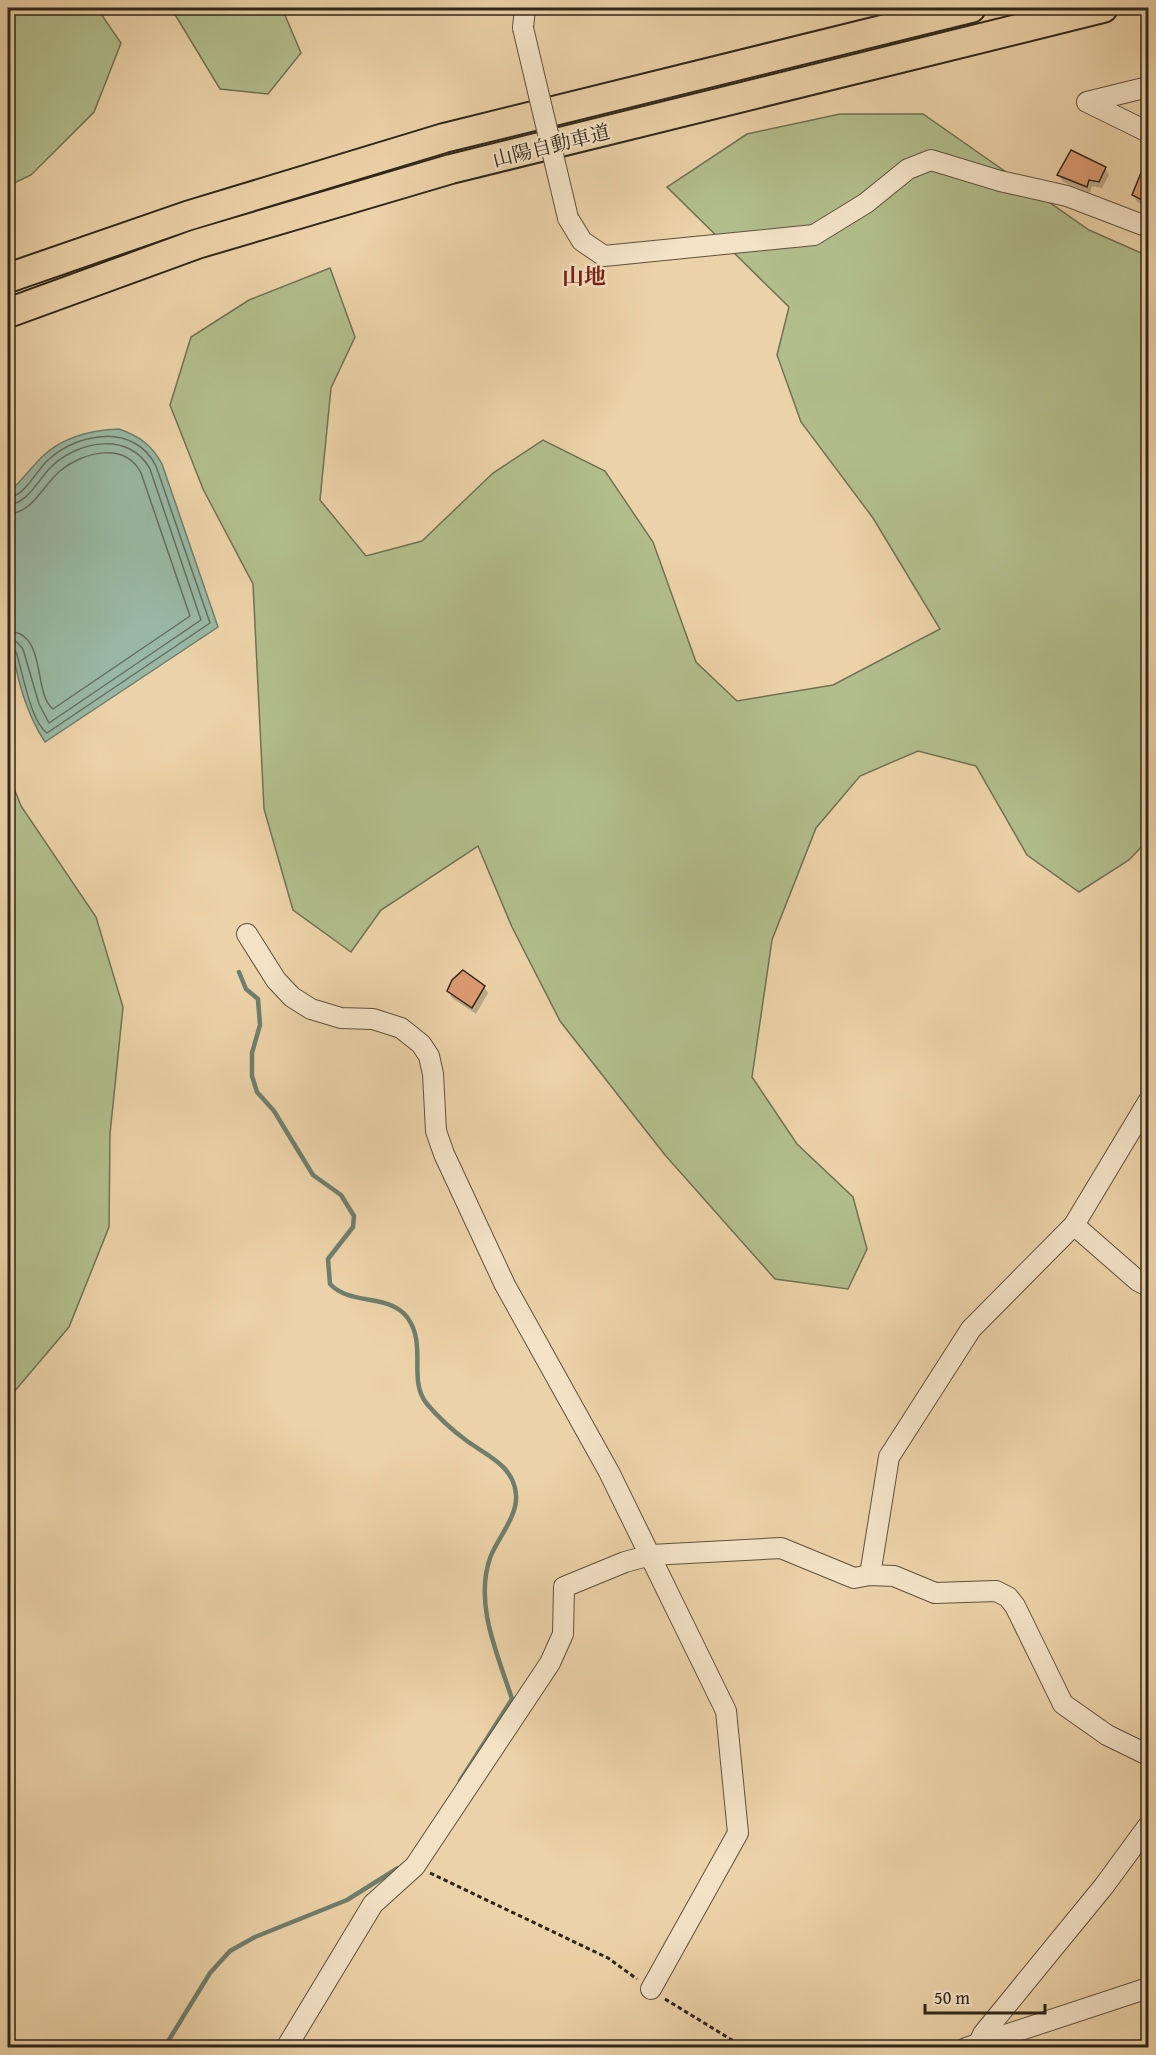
<svg xmlns="http://www.w3.org/2000/svg" width="1156" height="2055" font-family="'Gentium Book Plus','Noto Serif JP',serif">
<rect width="100%" height="100%" fill="#ecd2a8"/>
<filter id="stains"><feTurbulence type="fractalNoise" baseFrequency=".00333" numOctaves="4"/><feColorMatrix values="0 0 0 0 .2 0 0 0 0 .09 0 0 0 0 .02 0 0 0 .5 -.17"/></filter>
<radialGradient id="worn" r=".72"><stop offset=".6" stop-color="#630" stop-opacity="0"/><stop offset="1" stop-color="#630" stop-opacity=".3"/></radialGradient>
<g fill="#b2bd8c" stroke="#707254" stroke-width="1.5">
<polygon points="8,8 97,8 121,43 94,112 31,175 8,186"/>
<polygon points="171,8 282,8 301,53 268,94 220,89"/>
<polygon points="840,114 923,114 1089,230 1148,256 1148,840 1129,860 1079,892 1027,855 976,766 918,751 860,776 816,828 772,940 752,1077 797,1144 853,1197 867,1249 848,1289 775,1279 665,1155 560,1021 512,927 478,846 381,910 351,952 293,910 264,809 253,584 203,489 170,405 191,337 249,300 330,268 355,337 331,388 320,500 366,556 422,541 493,473 543,440 605,471 653,542 696,662 737,701 833,685 940,629 873,518 801,422 777,355 789,307 667,187 747,134"/>
<polygon points="8,773 21,806 96,917 123,1007 110,1134 109,1227 69,1327 8,1399"/>
</g>
<path fill="#99b8a4" stroke="#6f7e6d" stroke-width="1.5" d="M119 429C139 436 152 445 162 464L218 627 45 742C0 673 7 574 8 493 21 482 31 467 44 455 64 437 92 430 119 429Z"/>
<g fill="#0003">
<polygon points="1105,168 1109,175 1102,188 1092,186 1090,193 1063,182 1059,175"/>
<polygon points="1144,170 1148,172 1148,207 1137,202 1134,195"/>
<polygon points="484,987 488,993 476,1014 452,998 449,991"/>
</g>
<g fill="none" stroke-linecap="round" stroke-linejoin="round">
<g stroke="#646f60" stroke-width="1.5">
<path d="M8 498C25 496 36 471 48 460 80 431 135 424 156 466L210 623 47 733C30 721 23 672 16 652L8 648"/>
<path d="M8 505C28 504 39 478 52 466 80 440 130 432 150 469L201 620 49 723 39 704 23 649 17 642 8 640"/>
<path d="M8 514C33 513 43 485 60 471 83 452 125 441 141 473L190 616 53 709C32 692 48 633 8 631"/>
</g>
<g stroke="#6f7e6d" stroke-width="4.5">
<path d="M239 972 246 989 258 999 260 1025 252 1053V1076L257 1092 274 1111 313 1175 341 1195 354 1216 353 1227 328 1259 330 1284C351 1306 388 1293 407 1317 428 1345 407 1380 427 1404 438 1417 452 1430 467 1441 488 1456 514 1466 516 1495 518 1516 497 1539 490 1558 474 1605 498 1655 512 1699L460 1781"/>
<polyline points="164,2048 210,1973 230,1951 255,1937 347,1900 398,1868"/>
</g>
</g>
<g fill="#dc9a71" stroke="#2f261b" stroke-width="1.5">
<polygon points="1071,150 1106,167 1099,182 1089,180 1087,187 1057,175"/>
<polygon points="1143,168 1148,170 1148,203 1132,195"/>
<polygon points="463,970 485,986 472,1008 447,991 452,980"/>
</g>
<g fill="none" stroke-linecap="round" stroke-linejoin="round">
<defs>
<g id="minor">
<polyline points="523,28 525,8"/>
<polyline points="1148,87 1087,102 1148,132"/>
<polyline points="568,218 582,241 604,256 814,235 866,203 908,169 931,160 1000,181 1067,196 1148,227"/>
<polyline points="247,934 276,980 292,997 311,1009 341,1018 373,1019 401,1028 421,1044 429,1056 433,1074 436,1131 444,1154 505,1285 609,1472 726,1711 738,1833 651,1989"/>
<polyline points="1074,1225 1138,1281 1148,1286"/>
<polyline points="870,1575 889,1457 971,1329 1074,1225 1148,1102"/>
<polyline points="979,2043 983,2034 1104,1886 1148,1826"/>
<polyline points="286,2048 373,1904 415,1866 550,1663 563,1634 564,1587 625,1562 651,1555 781,1548 854,1578 870,1575 894,1576 935,1593 996,1591 1008,1597 1015,1606 1063,1704 1107,1735 1148,1755"/>
<polyline points="966,2048 1148,1988"/>
</g>
<g id="highway">
<polyline points="8,278 187,216 444,138 971,8"/>
<polyline points="8,313 197,244 451,169 1103,8"/>
</g>
</defs>
<use href="#minor" stroke="#5e513e" stroke-width="22"/>
<use href="#highway" stroke="#2f261b" stroke-width="32"/>
<g stroke="#2f261b" stroke-width="3" stroke-dasharray="4.5 3" stroke-linecap="butt">
<polyline points="430,1873 608,1958 637,1979"/>
<polyline points="665,1999 745,2048"/>
</g>
<use href="#minor" stroke="#f3e2c6" stroke-width="20"/>
<use href="#highway" stroke="#ecd2a8" stroke-width="28"/>
<defs>
<polyline id="minor-bridge" points="523,28 568,218"/>
</defs>
<use href="#minor-bridge" stroke="#5e513e" stroke-width="22" stroke-linecap="butt"/>
<use href="#minor-bridge" stroke="#f3e2c6" stroke-width="20"/>
</g>
<g text-anchor="middle" dominant-baseline="central" stroke-width="4.5" stroke-linejoin="round" paint-order="stroke">
<g font-size="20" fill="#2f261b" stroke="#f3e2c6">
<text transform="translate(551 145) rotate(-14)">山陽自動車道</text>
</g>
<g font-size="22" font-weight="bold" fill="#7a1f14" stroke="#f3e2c6">
<text x="584" y="276">山地</text>
</g>
</g>
<rect width="1156" height="2055" fill="none" stroke="#ecd2a8" stroke-width="30"/>
<rect x="9" y="9" width="1138" height="2037" fill="none" stroke="#2f261b" stroke-width="3"/>
<rect x="15" y="15" width="1126" height="2025" fill="none" stroke="#2f261b" stroke-width="1.5"/>
<path d="M925 2004v9h120v-9" fill="none" stroke="#2f261b" stroke-width="3"/>
<text x="934" y="2004" font-size="18" fill="#2f261b" stroke="#f3e2c6" stroke-width="4.5" paint-order="stroke">50 m</text>
<rect width="100%" height="100%" filter="url(#stains)"/>
<rect width="100%" height="100%" fill="url(#worn)"/>
</svg>
